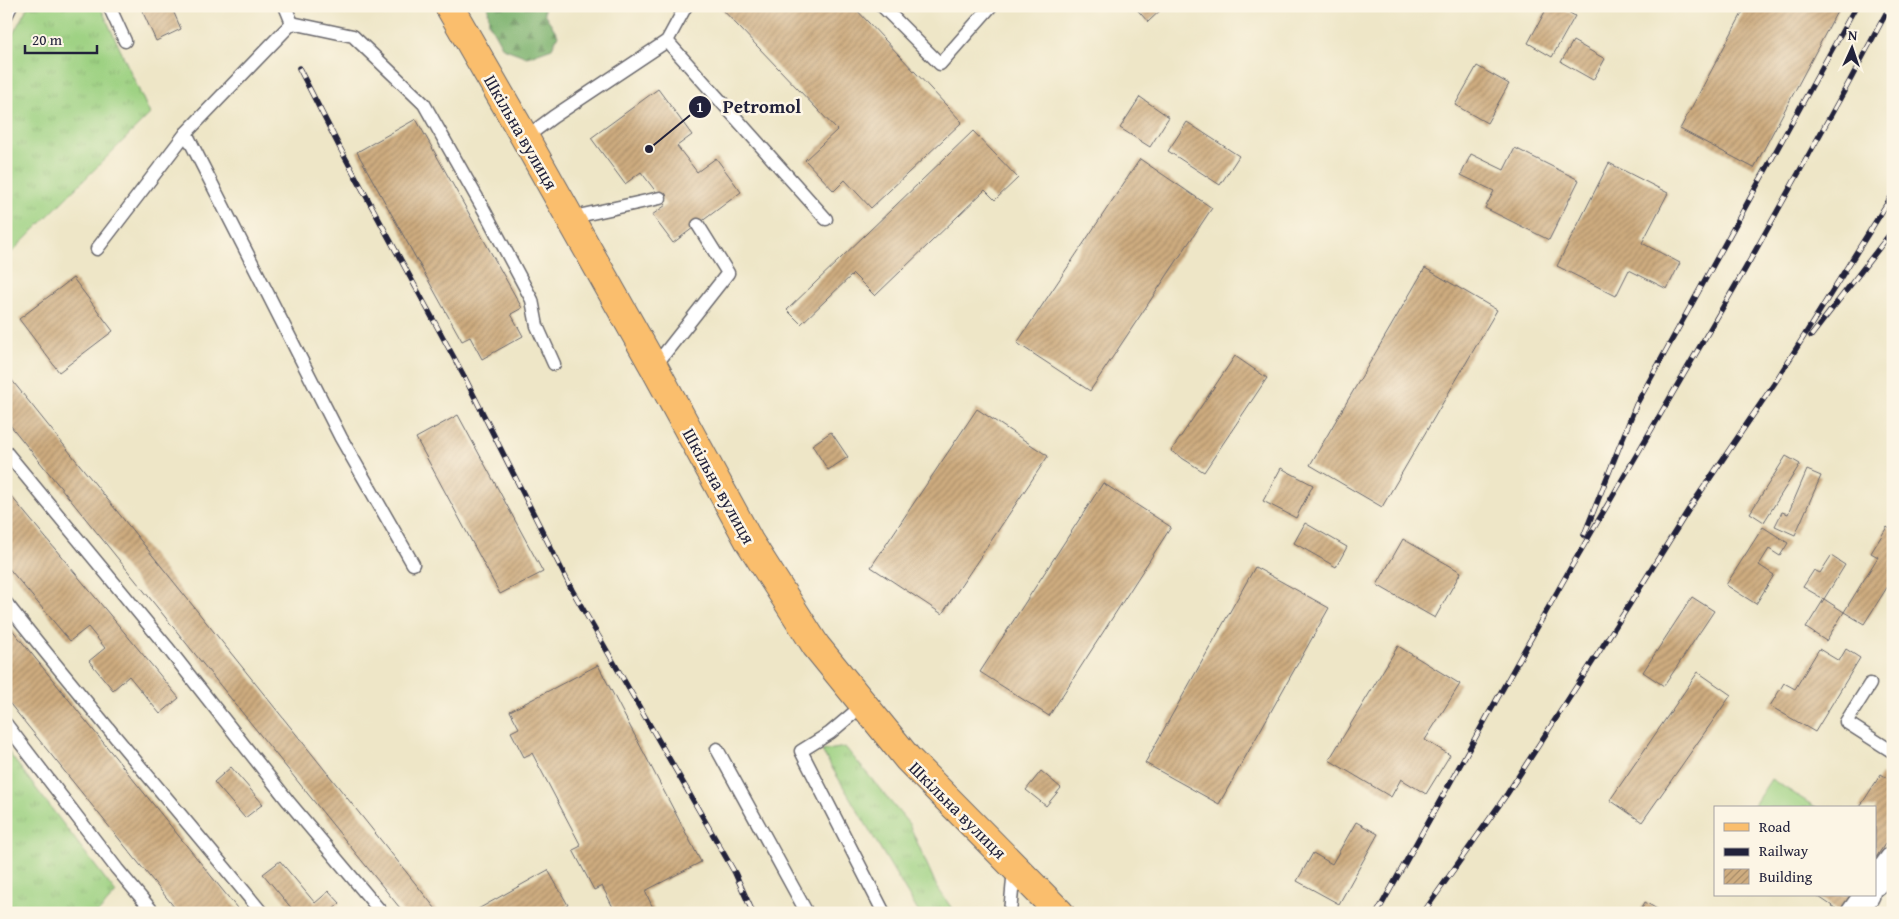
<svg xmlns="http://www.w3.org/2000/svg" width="1899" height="919" font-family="'Gentium Book Plus',serif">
<defs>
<pattern id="grass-tufts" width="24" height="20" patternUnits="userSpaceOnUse" patternTransform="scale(1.25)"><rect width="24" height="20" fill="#9dd182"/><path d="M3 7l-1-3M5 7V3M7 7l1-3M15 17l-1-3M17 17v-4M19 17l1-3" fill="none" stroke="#87b371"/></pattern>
<pattern id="forest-firs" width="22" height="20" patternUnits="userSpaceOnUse" patternTransform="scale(1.25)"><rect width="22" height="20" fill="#7eb370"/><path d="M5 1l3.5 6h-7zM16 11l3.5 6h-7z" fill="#67915d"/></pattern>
<pattern id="building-hatch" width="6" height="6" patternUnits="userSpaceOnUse" patternTransform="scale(1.25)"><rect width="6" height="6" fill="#ceac7f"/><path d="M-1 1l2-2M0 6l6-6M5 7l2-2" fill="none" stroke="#a78c69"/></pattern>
</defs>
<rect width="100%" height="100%" fill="#fcf5e5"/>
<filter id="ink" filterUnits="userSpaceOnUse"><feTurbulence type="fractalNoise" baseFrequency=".02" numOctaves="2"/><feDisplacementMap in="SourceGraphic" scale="10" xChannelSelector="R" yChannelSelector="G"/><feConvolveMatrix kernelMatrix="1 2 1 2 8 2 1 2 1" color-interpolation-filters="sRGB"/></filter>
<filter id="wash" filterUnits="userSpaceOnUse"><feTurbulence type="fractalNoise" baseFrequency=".0096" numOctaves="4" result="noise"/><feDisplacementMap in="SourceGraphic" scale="20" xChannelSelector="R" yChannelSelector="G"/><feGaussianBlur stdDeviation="1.12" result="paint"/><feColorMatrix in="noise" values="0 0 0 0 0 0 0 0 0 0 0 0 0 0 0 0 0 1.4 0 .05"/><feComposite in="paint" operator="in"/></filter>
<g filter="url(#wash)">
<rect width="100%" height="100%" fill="#eee6c7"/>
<g fill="url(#grass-tufts)" stroke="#607a5e">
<polygon points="28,6 100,6 150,114 6,258 6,47"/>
<polygon points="845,747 909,824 937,887 955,913 919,913 822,751"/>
<polygon points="6,749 116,893 98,913 6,913"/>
</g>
<polygon fill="url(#forest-firs)" stroke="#506a56" points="488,6 544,6 544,13 558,35 552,48 527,57 503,48 489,23"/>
<polygon fill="#9dd182" stroke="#607a5e" points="1771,779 1817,808 1752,808"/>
<g id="blocks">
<g fill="url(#building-hatch)">
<polygon points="140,6 171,6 181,29 156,41"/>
<polygon points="719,6 853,6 962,122 871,208 845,180 834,191 805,160 837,130"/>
<polygon points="1134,6 1165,6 1148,22"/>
<polygon points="1548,6 1558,6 1575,16 1552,57 1528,43"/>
<polygon points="1746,6 1840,6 1754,168 1680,129"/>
<polygon points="1573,41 1605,59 1593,80 1561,62"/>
<polygon points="1477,66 1509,84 1487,123 1455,105"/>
<polygon points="658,89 692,135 677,146 697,172 716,158 741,192 673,243 652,215 666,205 641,172 625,184 591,138"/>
<polygon points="1140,97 1169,117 1150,147 1120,128"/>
<polygon points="416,119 522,308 511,314 523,336 482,359 470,337 462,341 357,152"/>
<polygon points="1187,122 1239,156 1220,185 1168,151"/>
<polygon points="973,131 1018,178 995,200 985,190 875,296 853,274 801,324 787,310"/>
<polygon points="1515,148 1579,180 1549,240 1485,208 1494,191 1461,175 1471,154 1504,170"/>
<polygon points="1140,159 1212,208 1090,391 1017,343"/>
<polygon points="1609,163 1668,193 1642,243 1680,263 1667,289 1629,270 1616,296 1557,266"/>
<polygon points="1425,268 1497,310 1382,507 1310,465"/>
<polygon points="73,278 113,331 59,372 19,319"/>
<polygon points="1235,356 1267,378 1204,472 1171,451"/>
<polygon points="6,373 312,754 439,913 404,913 6,420"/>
<polygon points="977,409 1048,456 942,614 871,567"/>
<polygon points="458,415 543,572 500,594 416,438"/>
<polygon points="831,432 848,457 828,470 812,445"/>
<polygon points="1786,456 1800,464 1764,522 1750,513"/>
<polygon points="1281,468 1313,485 1296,518 1263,501"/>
<polygon points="1807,470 1821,476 1795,535 1775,526 1782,512 1788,514"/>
<polygon points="1103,483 1171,527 1049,716 980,672"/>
<polygon points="6,490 179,698 160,714 129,676 113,690 89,661 105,648 88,627 70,641 6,565"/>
<polygon points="1305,523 1347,547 1336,567 1294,543"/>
<polygon points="1763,527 1788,543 1780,556 1769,549 1759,565 1774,575 1756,604 1726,585"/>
<polygon points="1887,527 1893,531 1893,560 1890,564 1893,566 1893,578 1864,624 1844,612 1878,557 1871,553"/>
<polygon points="1403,539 1461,572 1435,618 1377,585"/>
<polygon points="1831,556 1845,565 1824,599 1803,587 1814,570 1820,573"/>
<polygon points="1255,567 1329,608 1219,804 1145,763"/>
<polygon points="1692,597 1714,611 1664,686 1643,672"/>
<polygon points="1824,599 1844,612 1826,641 1806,628"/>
<polygon points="6,622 241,913 179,913 6,699 6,672 8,670 6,669"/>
<polygon points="1398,646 1460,684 1425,740 1450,755 1426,794 1401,779 1391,797 1329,760"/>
<polygon points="1819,649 1839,661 1846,649 1860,658 1815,732 1770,706 1784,683 1795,689"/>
<polygon points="598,665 701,862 645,891 654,910 648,913 616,913 602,886 594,890 573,850 581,846 532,753 524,757 511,732 519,728 510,711"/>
<polygon points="1698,672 1731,695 1642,822 1610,800"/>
<polygon points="231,767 263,804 245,818 214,782"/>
<polygon points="1041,771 1061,788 1046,806 1026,790"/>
<polygon points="1881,774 1893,782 1893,832 1875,859 1875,808 1859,808"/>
<polygon points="1356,822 1378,834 1339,904 1297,881 1313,853 1332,864"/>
<polygon points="280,861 315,903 329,891 340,903 329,913 289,913 293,910 263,874"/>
<polygon points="548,870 568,905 554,913 471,913"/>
<polygon points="1816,895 1852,895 1841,912"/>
<polygon points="1645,902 1664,913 1639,913"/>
</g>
</g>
</g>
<g filter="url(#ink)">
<use href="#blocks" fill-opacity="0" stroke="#69676c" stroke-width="1"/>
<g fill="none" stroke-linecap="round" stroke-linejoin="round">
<defs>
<g id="service">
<polyline points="109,6 125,41"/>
<polyline points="882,6 940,64 991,6"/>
<polyline points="6,16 11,6"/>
<polyline points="292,23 353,36 424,104 484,210 532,300 537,326 554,364"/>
<polyline points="667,41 826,219"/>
<polyline points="186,133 341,438 413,564"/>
<polyline points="525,138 553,117 667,41 686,6"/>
<polyline points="569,218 660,198"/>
<polyline points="97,249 186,133 292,23 285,6"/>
<polyline points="654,367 728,273 698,225"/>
<polyline points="6,452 167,647 288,801 382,913"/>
<path d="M6 603C89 708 177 809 262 913"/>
<polyline points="1870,684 1846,722 1893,752"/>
<polyline points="863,705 830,733 801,751 884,913"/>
<polyline points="6,724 117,869 154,913"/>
<polyline points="717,749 807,913"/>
<polyline points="1010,913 1014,868"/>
</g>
<g id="minor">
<polyline points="1875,883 1893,859"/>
<polyline points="1854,913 1867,895"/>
</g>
<polyline id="primary" points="449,6 525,138 654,367 749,541 816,646 908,759 1060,913"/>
</defs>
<use href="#service" stroke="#69676c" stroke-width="15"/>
<use href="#minor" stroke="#69676c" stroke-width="28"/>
<use href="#primary" stroke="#69676c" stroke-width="30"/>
<use href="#service" stroke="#fff" stroke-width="12"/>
<use href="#minor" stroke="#fff" stroke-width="25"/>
<use href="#primary" stroke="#fabe6d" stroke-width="28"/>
<defs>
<g id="rail">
<polyline points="299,68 340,148 465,378 572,590 735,873 753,913"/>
<polyline points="1811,336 1893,230"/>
<polyline points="1584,535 1636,405 1856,6"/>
<polyline points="1377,913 1570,569 1744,271 1847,86 1890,6"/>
<polyline points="1423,913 1507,794 1628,607 1689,509 1774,384 1893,194"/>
</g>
</defs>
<use href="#rail" stroke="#22223b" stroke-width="5.5"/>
<use href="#rail" stroke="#fcf5e5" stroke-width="4" stroke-dasharray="11" stroke-linecap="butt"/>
</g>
</g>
<g text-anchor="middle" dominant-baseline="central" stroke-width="5" stroke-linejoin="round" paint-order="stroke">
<g font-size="18" fill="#22223b" stroke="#fcf5e5">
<text transform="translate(521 132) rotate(60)">Шкільна вулиця</text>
<text transform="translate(719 486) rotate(61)">Шкільна вулиця</text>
<text transform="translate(958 810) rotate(45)">Шкільна вулиця</text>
</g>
</g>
<path fill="none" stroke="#22223b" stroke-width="2" d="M649 149L700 107"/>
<g fill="#22223b" stroke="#fcf5e5" stroke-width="2">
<circle cx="649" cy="149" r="5"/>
<circle cx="700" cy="107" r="12"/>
</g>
<g font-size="15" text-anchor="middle" font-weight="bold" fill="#fff">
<text x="700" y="112">1</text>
</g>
<g font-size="19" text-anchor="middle" font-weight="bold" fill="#22223b" stroke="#fcf5e5" stroke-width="5" stroke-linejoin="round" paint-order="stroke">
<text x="762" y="113">Petromol</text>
</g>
<rect width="1899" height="919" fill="none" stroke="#fcf5e5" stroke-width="25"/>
<rect x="1714" y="806" width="162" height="90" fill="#fcf5e5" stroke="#a5a1a1"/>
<rect x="1724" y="823" width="25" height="8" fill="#fabe6d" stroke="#a5a1a1"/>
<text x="1759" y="832" font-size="15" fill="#22223b">Road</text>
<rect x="1724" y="848" width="25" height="8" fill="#22223b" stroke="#a5a1a1"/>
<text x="1759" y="856" font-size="15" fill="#22223b">Railway</text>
<rect x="1724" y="869" width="25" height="15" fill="url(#building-hatch)" stroke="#a5a1a1"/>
<text x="1759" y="882" font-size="15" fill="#22223b">Building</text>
<g transform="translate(1852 48) rotate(3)" stroke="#fcf5e5" stroke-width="4" paint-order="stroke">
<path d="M0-4L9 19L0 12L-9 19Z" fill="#22223b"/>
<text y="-8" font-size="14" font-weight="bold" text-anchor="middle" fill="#22223b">N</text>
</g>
<path d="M25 45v8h72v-8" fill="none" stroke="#22223b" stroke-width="2.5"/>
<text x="32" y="45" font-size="15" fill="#22223b" stroke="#fcf5e5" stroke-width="4" paint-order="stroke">20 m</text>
</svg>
